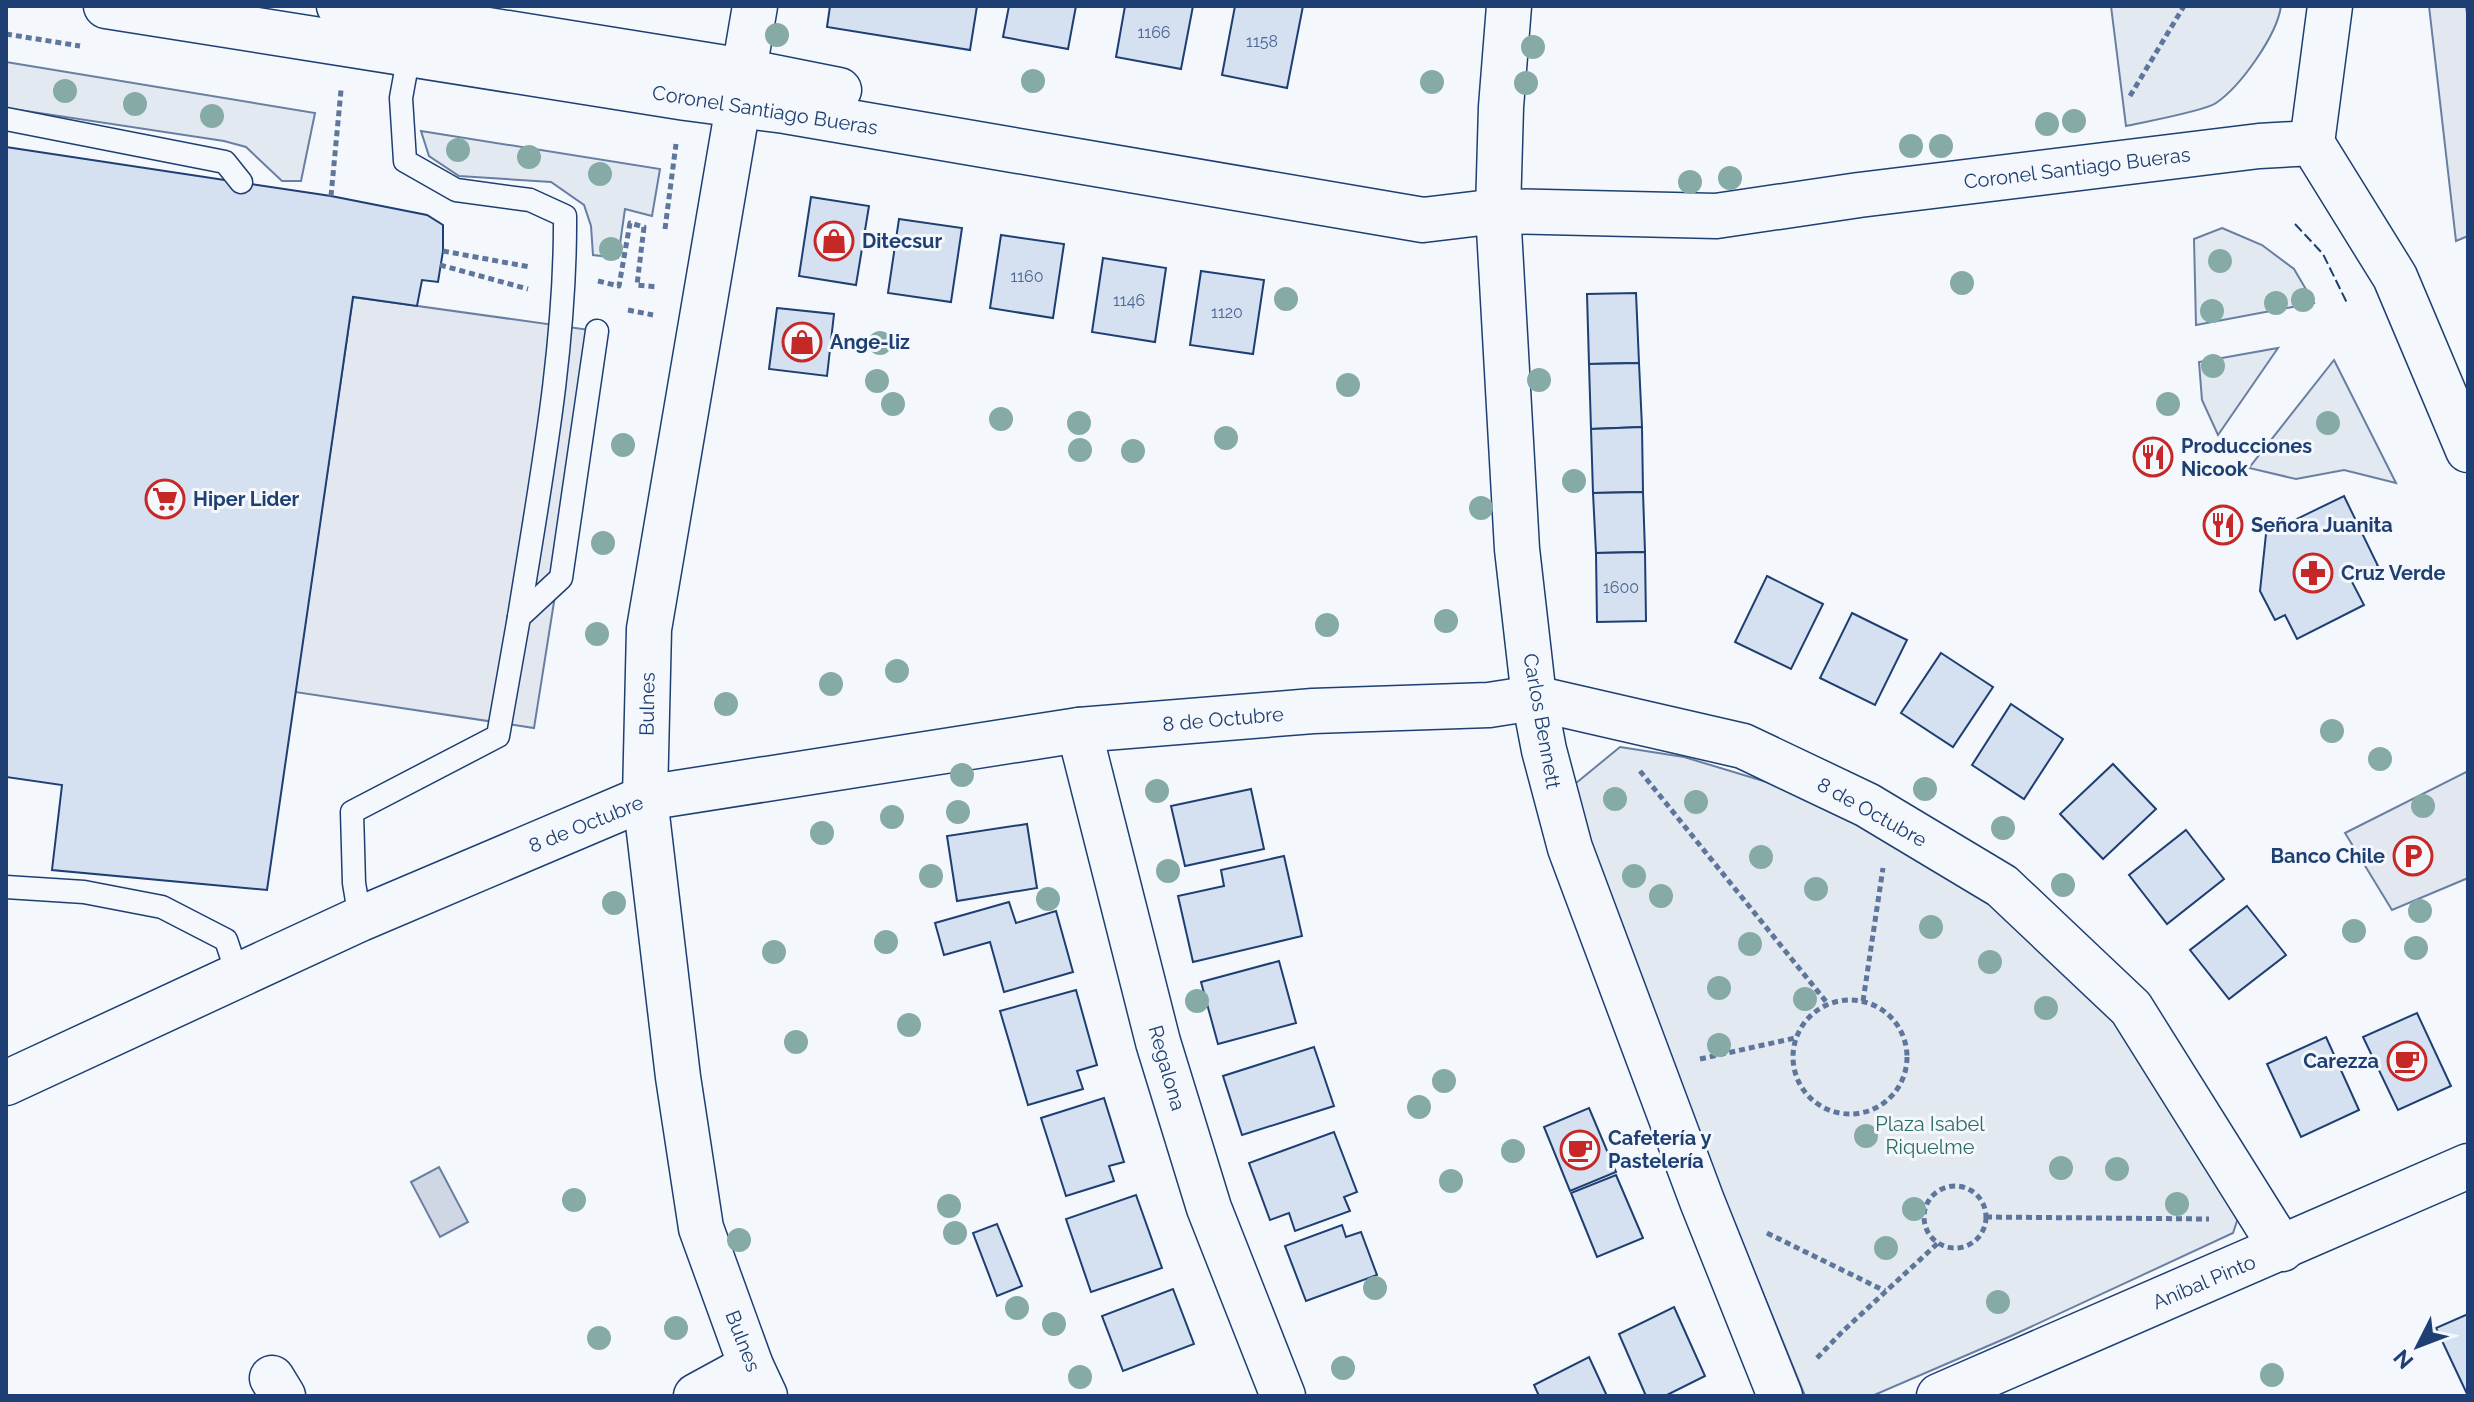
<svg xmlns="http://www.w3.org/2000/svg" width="2474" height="1402" font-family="Raleway,sans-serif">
<rect width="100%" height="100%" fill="#f4f7fb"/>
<g fill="#e3e9f0" stroke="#687fa3" stroke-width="2">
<path d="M2111 6H2281C2277 35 2241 86 2216 103 2205 111 2144 122 2126 126Z"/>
<polygon points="6,62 315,113 301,181 282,181 246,147 224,141 6,108"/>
<polygon points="421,131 660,169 652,216 625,209 618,258 593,255 591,226 584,205 551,182 459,176 429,156"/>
<polygon points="2222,228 2262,245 2294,269 2314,303 2196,325 2194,239"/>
<polygon points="2278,348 2218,435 2202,400 2199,362"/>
<polygon points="2334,360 2396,483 2344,470 2296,479 2249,468"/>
<polygon points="1620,747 1684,757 1770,783 1876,833 1990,903 2104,1003 2240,1212 2233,1233 2011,1336 1872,1396 1805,1396 1701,1141 1570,788"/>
</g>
<g fill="#e3e8f0" stroke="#687fa3" stroke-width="2">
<polygon points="2429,6 2466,6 2468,21 2468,236 2456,241"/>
<polygon points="353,297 597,331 534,728 295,692"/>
<polygon points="2468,771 2468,878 2392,910 2345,833"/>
</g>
<polygon fill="#cfd7e4" stroke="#687fa3" stroke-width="2" points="439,1167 468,1222 440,1237 411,1182"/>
<g fill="#d5e0f0" stroke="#1d3f73" stroke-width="2">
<polygon points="830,6 977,6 970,50 827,27"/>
<polygon points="1009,6 1076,6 1068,49 1003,37"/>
<polygon points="1125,6 1193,6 1181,69 1116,57"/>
<polygon points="1235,6 1303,6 1287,88 1222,75"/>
<polygon points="6,147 331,196 427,215 443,225 443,251 438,282 422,280 417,306 353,297 267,890 52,870 62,785 6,777"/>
<polygon points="811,197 869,206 856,285 799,276"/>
<polygon points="899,219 962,228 951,302 888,293"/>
<polygon points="1001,235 1064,244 1053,318 990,308"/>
<polygon points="1103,258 1166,268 1155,342 1092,332"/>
<polygon points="1201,271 1264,280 1253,354 1190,345"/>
<polygon points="1636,293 1639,363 1589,364 1587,294"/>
<polygon points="777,308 834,314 827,376 769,369"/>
<polygon points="1639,363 1642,427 1591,429 1589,364"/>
<polygon points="1642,427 1643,492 1593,493 1591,429"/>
<polygon points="1643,492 1645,552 1596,553 1593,493"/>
<polygon points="2344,496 2378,566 2351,580 2364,605 2297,639 2285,615 2275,620 2260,591 2266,534"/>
<polygon points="1645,552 1646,621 1597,622 1596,553"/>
<polygon points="1767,576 1823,604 1791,669 1735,642"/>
<polygon points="1852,613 1907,640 1875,705 1820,678"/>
<polygon points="1941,653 1993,687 1953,747 1901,713"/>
<polygon points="2011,704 2063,739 2024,799 1972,765"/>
<polygon points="2113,764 2156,809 2103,859 2060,814"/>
<polygon points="1251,789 1264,849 1185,866 1171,806"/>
<polygon points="1027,824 1037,888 957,901 947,836"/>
<polygon points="2186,830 2224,879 2167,924 2129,875"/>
<polygon points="1284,856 1302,936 1193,962 1178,896 1224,886 1221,870"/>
<polygon points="1009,902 1016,923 1056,911 1073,972 1004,992 990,942 944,955 935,923"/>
<polygon points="2247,906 2286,955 2229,999 2190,950"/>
<polygon points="1279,961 1296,1023 1218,1044 1201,982"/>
<polygon points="1076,990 1097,1065 1077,1071 1083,1089 1028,1105 1000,1011"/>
<polygon points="2417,1013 2451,1086 2398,1110 2363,1037"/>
<polygon points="2326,1037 2359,1110 2301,1137 2267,1064"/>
<polygon points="1314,1047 1334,1106 1242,1135 1223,1076"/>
<polygon points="1104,1098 1124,1162 1109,1166 1114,1181 1066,1196 1041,1118"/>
<polygon points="1589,1108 1616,1172 1570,1191 1544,1127"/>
<polygon points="1334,1132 1357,1192 1344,1197 1350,1211 1295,1231 1289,1213 1270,1220 1249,1163"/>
<polygon points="1616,1175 1643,1238 1597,1257 1571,1193"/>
<polygon points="1136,1195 1162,1268 1091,1292 1066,1219"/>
<polygon points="997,1224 1022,1286 997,1296 973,1233"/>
<polygon points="1342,1225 1346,1237 1361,1232 1377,1275 1306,1301 1285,1246"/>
<polygon points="1173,1289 1194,1344 1123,1371 1102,1316"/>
<polygon points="1674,1307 1705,1376 1665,1396 1646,1396 1619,1334"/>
<polygon points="2468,1314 2468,1396 2436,1328"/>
<polygon points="1589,1357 1607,1396 1539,1396 1534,1385"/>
</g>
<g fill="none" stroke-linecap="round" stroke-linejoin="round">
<defs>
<g id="service">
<path d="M409 54 401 98 405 161 456 190 530 200 565 216C566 350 540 484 519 617"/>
<polyline points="6,119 225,162 241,182"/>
<polyline points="6,887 84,892 162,907 226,940 238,976"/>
<polyline points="360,919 354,883 352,812 498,736 519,617 561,578 597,331"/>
</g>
<g id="minor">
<polyline points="755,6 649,629 645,798 678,1077 701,1228 751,1366 765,1396"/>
<polyline points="1509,6 1501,107 1498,211 1517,549 1534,698 1544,750 1570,848 1702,1201 1780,1396"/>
<polyline points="2312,143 2330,6"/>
<polyline points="1079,730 1158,1042 1209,1208 1283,1396"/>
<polyline points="6,1083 360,919 645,798 1079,730 1313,711 1489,705 1534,698 1743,746 1867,805 2002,886 2131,1008 2282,1249"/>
<polyline points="272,1378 283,1396"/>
<polyline points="696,1396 751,1366"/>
</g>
<g id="secondary">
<polyline points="106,6 686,98 785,111 1423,220 1498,211 1716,216 1859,195 2259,146 2312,143 2395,277 2468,450"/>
<polyline points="339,6 744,71 839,90"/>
<polyline points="1939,1396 2468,1166"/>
</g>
</defs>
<use href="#service" stroke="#1d3f73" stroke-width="25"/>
<use href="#minor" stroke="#1d3f73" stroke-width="47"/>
<use href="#secondary" stroke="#1d3f73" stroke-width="47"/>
<g stroke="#5e769c" stroke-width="5" stroke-dasharray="6 4" stroke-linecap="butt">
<polyline points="6,34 80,46"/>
<polyline points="2130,96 2184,6"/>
<polyline points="331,196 341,90"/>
<polyline points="665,229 676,144"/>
<polyline points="443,251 530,267"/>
<polyline points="440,265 528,289"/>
<polyline points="598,281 619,286 630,223 644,227 637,285 658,287"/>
<polyline points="628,310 653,315"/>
<polyline points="1640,771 1828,1004"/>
<circle cx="1850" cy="1057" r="57"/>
<polyline points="1863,1001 1883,868"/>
<polyline points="1700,1059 1795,1038"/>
<circle cx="1955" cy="1217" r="31"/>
<polyline points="1986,1217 2209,1219"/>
<polyline points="1767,1233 1885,1291"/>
<polyline points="1817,1358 1842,1332 1938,1243"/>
</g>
<use href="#service" stroke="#f4f7fb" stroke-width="22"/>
<use href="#minor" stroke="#f4f7fb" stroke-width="44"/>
<use href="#secondary" stroke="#f4f7fb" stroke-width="44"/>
<polyline stroke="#1d3f73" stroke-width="2" stroke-dasharray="10 4" stroke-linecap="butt" points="2295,224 2323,254 2347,303"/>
</g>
<g fill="#86aba6">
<circle cx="777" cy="35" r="12"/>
<circle cx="1533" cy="47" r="12"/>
<circle cx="1033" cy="81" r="12"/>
<circle cx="1432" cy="82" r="12"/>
<circle cx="1526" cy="83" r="12"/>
<circle cx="65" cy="91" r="12"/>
<circle cx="135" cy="104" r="12"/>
<circle cx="212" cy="116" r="12"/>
<circle cx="2074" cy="121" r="12"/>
<circle cx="2047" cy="124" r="12"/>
<circle cx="1911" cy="146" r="12"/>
<circle cx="1941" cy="146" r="12"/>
<circle cx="458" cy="150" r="12"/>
<circle cx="529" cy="157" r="12"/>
<circle cx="600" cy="174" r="12"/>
<circle cx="1730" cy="178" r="12"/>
<circle cx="1690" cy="182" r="12"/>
<circle cx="611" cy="249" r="12"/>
<circle cx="2220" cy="261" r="12"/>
<circle cx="1962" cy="283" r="12"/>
<circle cx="1286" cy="299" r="12"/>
<circle cx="2303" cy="300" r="12"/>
<circle cx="2276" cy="303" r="12"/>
<circle cx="2212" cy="311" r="12"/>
<circle cx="880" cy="343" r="12"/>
<circle cx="2213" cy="366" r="12"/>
<circle cx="1539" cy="380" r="12"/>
<circle cx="877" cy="381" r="12"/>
<circle cx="1348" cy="385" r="12"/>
<circle cx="893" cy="404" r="12"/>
<circle cx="2168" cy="404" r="12"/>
<circle cx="1001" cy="419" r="12"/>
<circle cx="1079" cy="423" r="12"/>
<circle cx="2328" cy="423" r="12"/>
<circle cx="1226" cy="438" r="12"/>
<circle cx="623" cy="445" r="12"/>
<circle cx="1080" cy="450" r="12"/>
<circle cx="1133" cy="451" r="12"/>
<circle cx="1574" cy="481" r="12"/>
<circle cx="1481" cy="508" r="12"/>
<circle cx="603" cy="543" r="12"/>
<circle cx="1446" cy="621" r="12"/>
<circle cx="1327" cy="625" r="12"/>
<circle cx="597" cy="634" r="12"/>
<circle cx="897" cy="671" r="12"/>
<circle cx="831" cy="684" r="12"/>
<circle cx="726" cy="704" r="12"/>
<circle cx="2332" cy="731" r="12"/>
<circle cx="2380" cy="759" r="12"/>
<circle cx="962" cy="775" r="12"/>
<circle cx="1925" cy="789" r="12"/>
<circle cx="1157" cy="791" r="12"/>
<circle cx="1615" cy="799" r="12"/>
<circle cx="1696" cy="802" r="12"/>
<circle cx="2423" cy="806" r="12"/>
<circle cx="958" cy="812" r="12"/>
<circle cx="892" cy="817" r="12"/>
<circle cx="2003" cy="828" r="12"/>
<circle cx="822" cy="833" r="12"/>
<circle cx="1761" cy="857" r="12"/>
<circle cx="1168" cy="871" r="12"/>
<circle cx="931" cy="876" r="12"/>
<circle cx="1634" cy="876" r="12"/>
<circle cx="2063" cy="885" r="12"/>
<circle cx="1816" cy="889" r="12"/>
<circle cx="1661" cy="896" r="12"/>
<circle cx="1048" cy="899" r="12"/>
<circle cx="614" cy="903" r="12"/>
<circle cx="2420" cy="911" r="12"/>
<circle cx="1931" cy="927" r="12"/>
<circle cx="2354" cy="931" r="12"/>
<circle cx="886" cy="942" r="12"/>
<circle cx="1750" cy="944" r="12"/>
<circle cx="2416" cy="948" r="12"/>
<circle cx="774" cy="952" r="12"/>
<circle cx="1990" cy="962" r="12"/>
<circle cx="1719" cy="988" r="12"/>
<circle cx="1805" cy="999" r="12"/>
<circle cx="1197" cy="1001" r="12"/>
<circle cx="2046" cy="1008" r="12"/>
<circle cx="909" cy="1025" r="12"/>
<circle cx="796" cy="1042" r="12"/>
<circle cx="1719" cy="1045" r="12"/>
<circle cx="1444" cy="1081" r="12"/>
<circle cx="1419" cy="1107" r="12"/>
<circle cx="1866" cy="1136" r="12"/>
<circle cx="1513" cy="1151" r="12"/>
<circle cx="2061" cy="1168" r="12"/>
<circle cx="2117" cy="1169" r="12"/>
<circle cx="1451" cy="1181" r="12"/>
<circle cx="574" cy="1200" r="12"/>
<circle cx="2177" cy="1204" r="12"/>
<circle cx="949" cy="1206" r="12"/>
<circle cx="1914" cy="1209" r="12"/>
<circle cx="955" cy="1233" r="12"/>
<circle cx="739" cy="1240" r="12"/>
<circle cx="1886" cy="1248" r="12"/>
<circle cx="1375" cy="1288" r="12"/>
<circle cx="1998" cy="1302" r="12"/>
<circle cx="1017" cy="1308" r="12"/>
<circle cx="1054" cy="1324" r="12"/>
<circle cx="676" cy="1328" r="12"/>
<circle cx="599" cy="1338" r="12"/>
<circle cx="1343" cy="1368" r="12"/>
<circle cx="2272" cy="1375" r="12"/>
<circle cx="1080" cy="1377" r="12"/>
</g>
<defs>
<symbol id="shop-ring" viewBox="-11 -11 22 22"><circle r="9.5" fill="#f4f7fb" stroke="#c62828" stroke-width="1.5"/><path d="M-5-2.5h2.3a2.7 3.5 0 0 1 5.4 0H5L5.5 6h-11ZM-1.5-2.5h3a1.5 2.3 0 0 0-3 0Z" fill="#c62828"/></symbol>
<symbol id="restaurant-ring" viewBox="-11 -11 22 22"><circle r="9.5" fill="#f4f7fb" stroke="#c62828" stroke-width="1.5"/><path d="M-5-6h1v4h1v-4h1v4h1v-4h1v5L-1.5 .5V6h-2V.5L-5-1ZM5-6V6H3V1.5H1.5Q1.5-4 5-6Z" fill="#c62828"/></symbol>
<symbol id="supermarket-ring" viewBox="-11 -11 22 22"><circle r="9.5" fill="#f4f7fb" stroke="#c62828" stroke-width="1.5"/><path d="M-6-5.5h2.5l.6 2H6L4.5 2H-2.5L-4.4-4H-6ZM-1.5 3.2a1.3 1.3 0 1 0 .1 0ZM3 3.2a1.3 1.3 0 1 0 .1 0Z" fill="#c62828"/></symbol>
<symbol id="pharmacy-ring" viewBox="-11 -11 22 22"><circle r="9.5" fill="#f4f7fb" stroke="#c62828" stroke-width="1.5"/><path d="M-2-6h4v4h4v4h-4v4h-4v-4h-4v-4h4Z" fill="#c62828"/></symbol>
<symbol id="parking-ring" viewBox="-11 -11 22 22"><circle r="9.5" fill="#f4f7fb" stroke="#c62828" stroke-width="1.5"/><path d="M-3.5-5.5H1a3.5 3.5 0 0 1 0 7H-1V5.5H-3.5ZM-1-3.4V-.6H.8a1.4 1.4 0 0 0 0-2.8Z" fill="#c62828"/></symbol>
<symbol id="cafe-ring" viewBox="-11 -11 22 22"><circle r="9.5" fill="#f4f7fb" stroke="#c62828" stroke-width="1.5"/><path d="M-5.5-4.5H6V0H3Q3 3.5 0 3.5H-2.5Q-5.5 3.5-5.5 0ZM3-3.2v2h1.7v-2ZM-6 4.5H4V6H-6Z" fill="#c62828"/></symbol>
</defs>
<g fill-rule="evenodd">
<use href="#shop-ring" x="812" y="219" width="44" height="44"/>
<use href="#shop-ring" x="780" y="320" width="44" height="44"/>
<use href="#restaurant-ring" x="2131" y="435" width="44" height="44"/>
<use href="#supermarket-ring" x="143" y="477" width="44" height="44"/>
<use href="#restaurant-ring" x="2201" y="503" width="44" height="44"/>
<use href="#pharmacy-ring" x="2291" y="551" width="44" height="44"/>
<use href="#parking-ring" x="2391" y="834" width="44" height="44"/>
<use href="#cafe-ring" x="2385" y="1039" width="44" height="44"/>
<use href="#cafe-ring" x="1558" y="1128" width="44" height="44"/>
</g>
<g text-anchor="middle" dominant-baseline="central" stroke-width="6" stroke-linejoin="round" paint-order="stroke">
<g font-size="16" fill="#4b6792">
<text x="1154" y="32">1166</text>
<text x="1262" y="41">1158</text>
<text x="1027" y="276">1160</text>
<text x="1129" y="300">1146</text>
<text x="1227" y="312">1120</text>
<text x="1621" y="587">1600</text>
</g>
<g font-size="20" fill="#1d3f73" stroke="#f4f7fb">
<text transform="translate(765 110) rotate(9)">Coronel Santiago Bueras</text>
<text transform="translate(2077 168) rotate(-7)">Coronel Santiago Bueras</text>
<text transform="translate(647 704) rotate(-89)">Bulnes</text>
<text transform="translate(1223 719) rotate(-5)">8 de Octubre</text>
<text transform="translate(1542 721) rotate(80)">Carlos Bennett</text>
<text transform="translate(1872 812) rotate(29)">8 de Octubre</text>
<text transform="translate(586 824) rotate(-22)">8 de Octubre</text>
<text transform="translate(1167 1068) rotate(74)">Regalona</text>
<text transform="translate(2204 1282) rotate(-23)">Aníbal Pinto</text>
<text transform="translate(743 1341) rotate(69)">Bulnes</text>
</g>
<g font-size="20" font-weight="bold" fill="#1d3f73" stroke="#f4f7fb" text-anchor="start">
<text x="862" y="241">Ditecsur</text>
<text x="830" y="342">Ange-liz</text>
<text x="2181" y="446">Producciones<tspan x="2181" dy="23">Nicook</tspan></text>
<text x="193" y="499">Hiper Lider</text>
<text x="2251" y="525">Señora Juanita</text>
<text x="2341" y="573">Cruz Verde</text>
<text x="2385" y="856" text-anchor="end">Banco Chile</text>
<text x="2379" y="1061" text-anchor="end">Carezza</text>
<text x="1608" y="1138">Cafetería y<tspan x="1608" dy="23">Pastelería</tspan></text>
</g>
<g font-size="20" fill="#2c6c60" stroke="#f4f7fb">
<text x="1930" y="1124">Plaza Isabel<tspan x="1930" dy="23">Riquelme</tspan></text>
</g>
</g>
<rect width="2474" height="1402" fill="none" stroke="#1d3f73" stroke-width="16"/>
<g transform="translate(2418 1346) rotate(228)" stroke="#f4f7fb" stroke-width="6" paint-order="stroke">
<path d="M0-6L14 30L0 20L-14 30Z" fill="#1d3f73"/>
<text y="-12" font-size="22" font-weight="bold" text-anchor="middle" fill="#1d3f73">N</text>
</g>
</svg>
